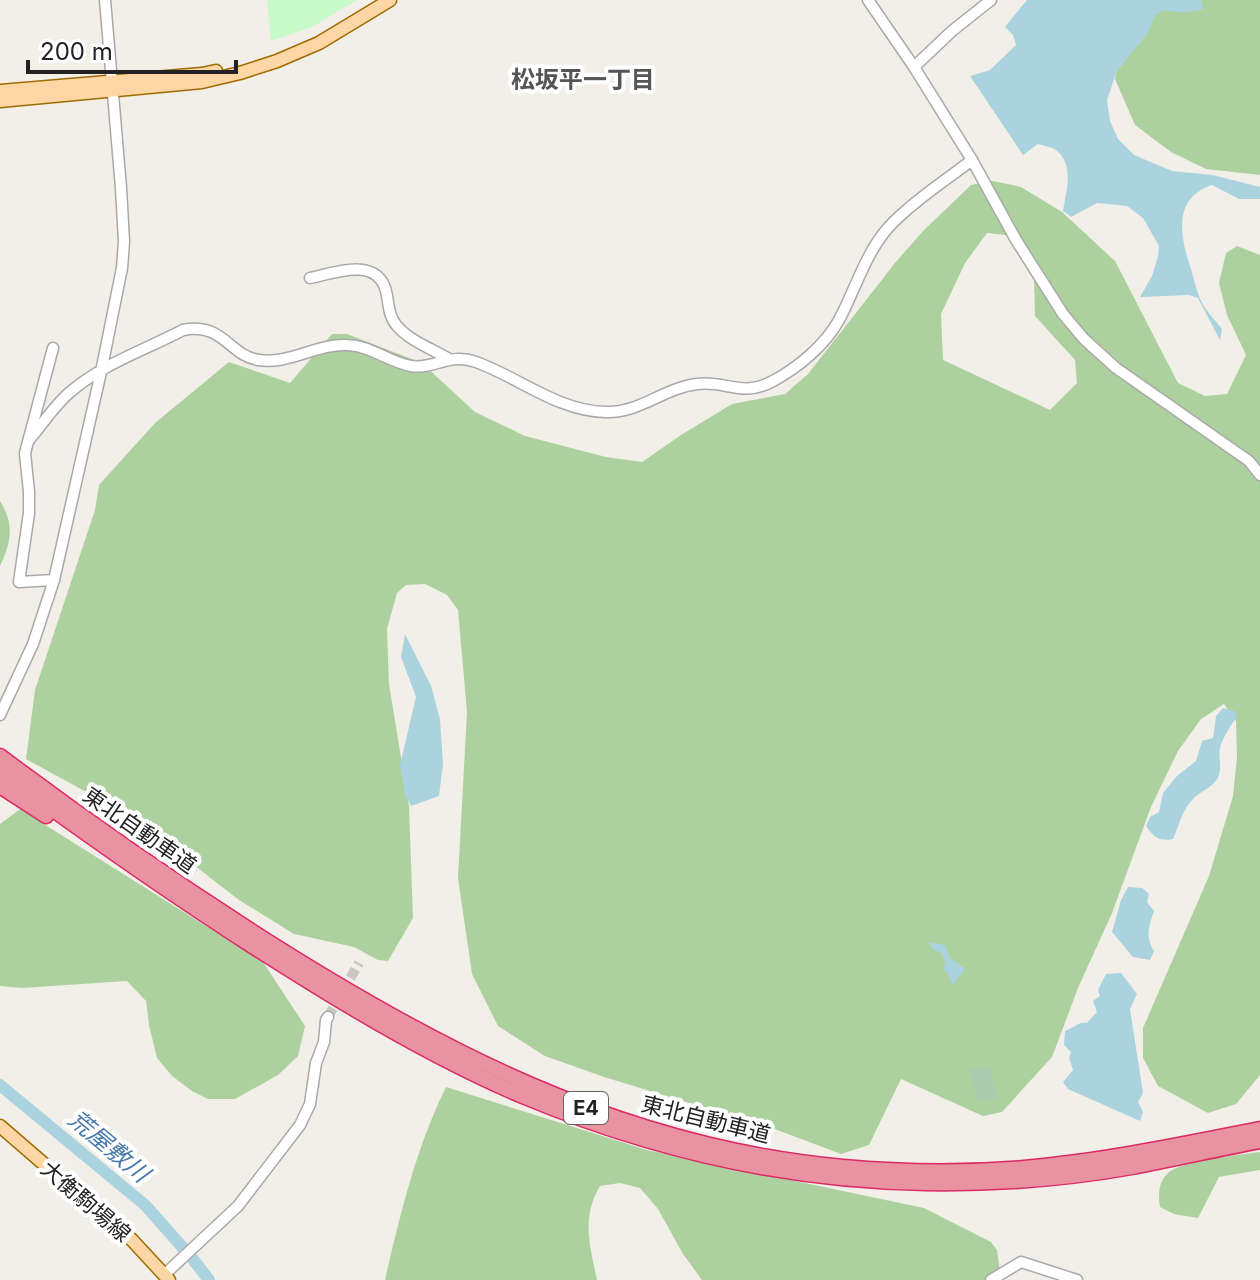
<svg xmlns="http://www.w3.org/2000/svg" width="1260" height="1280" font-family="Inter,'Noto Sans JP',sans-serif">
<rect width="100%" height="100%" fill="#f2efe9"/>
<g fill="#add19e" fill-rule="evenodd">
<polygon points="1152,0 1260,0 1260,175 1206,169 1171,152 1135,125 1115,79 1125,36"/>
<path d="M993 181 1021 187 1062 212 1115 261 1178 383 1205 396 1227 394 1246 355 1227 315 1219 283 1226 253 1237 246 1260 255V1075L1236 1104 1208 1113 1158 1086 1143 1058V1028L1209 876 1233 796 1237 757 1236 721 1224 704 1201 719 1178 751 1151 807 1112 913 1078 988 1052 1057 1002 1112 983 1116 901 1079 869 1145 841 1154 772 1128 604 1077 545 1056 498 1026 472 974 458 878 467 712 458 610 447 595 425 584 406 585 397 593 387 629 389 684 409 806 413 918 388 961 378 960 354 947 294 934 239 900 150 831 121 811 26 759 35 690 95 510 99 485 155 423 229 362 290 383 332 334H347L422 363 475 412 525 436 606 457 642 462 681 435 732 404 785 394 808 374 895 263 923 231 971 185ZM987 233 1006 235 1034 279 1035 316 1075 360 1077 383 1050 410 943 360 941 314 965 263Z"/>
<path d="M0 501C15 525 11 542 0 566Z"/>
<polygon points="20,809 263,962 305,1026 298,1056 278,1075 235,1099 208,1099 192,1091 172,1076 157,1058 149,1025 146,1001 127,981 22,988 0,986 0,824"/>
<path d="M446 1087 647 1150 924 1208 991 1242 997 1250 1001 1280H702L683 1254 658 1209 640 1188 620 1183 600 1186C581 1218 590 1246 597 1280H385C400 1215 416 1148 446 1087Z"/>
<path d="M1260 1152V1170L1219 1177 1198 1218 1174 1214 1160 1207C1158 1195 1158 1182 1168 1173 1182 1160 1240 1155 1260 1152Z"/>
</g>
<polygon fill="#aacbaf" points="989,1067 997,1097 977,1101 969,1069"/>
<polygon fill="#c8facc" points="267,0 357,0 312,27 271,41"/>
<g fill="#aad3df">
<path d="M1027 0H1201L1203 9 1183 13 1164 10 1155 15 1148 33 1117 71 1107 100 1110 121 1118 139 1134 155 1172 171 1213 175 1260 187V199H1239L1212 185C1172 199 1180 236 1191 269 1194 279 1196 289 1200 299 1205 310 1215 320 1222 329L1220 340 1198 298 1189 295 1140 297 1152 276 1158 256 1159 246 1143 218 1127 206 1097 203 1071 217 1063 211C1066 192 1075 165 1056 150 1052 147 1043 146 1038 144L1023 155 970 76 990 70 1016 45 1013 35 1005 27Z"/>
<polygon points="405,634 431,686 440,719 443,764 439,796 411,806 405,795 400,765 416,697 401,657"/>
<path d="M1223 708 1234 711 1238 714C1232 725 1223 736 1220 748 1218 759 1223 770 1217 779 1211 789 1200 791 1193 799 1182 810 1179 826 1173 839 1159 842 1154 837 1146 826L1150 817 1159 812 1163 793 1177 776 1196 761 1202 741 1213 738 1216 716Z"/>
<path d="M1128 887 1142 888 1149 894 1147 902 1154 911C1149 925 1145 937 1154 951L1150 960 1133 957 1112 932 1121 900Z"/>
<path d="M929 942 945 945C949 962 954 959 965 969L953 985 948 974 943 969 946 962 943 959V955L939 952 932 949Z"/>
<polygon points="1121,973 1137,994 1130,1009 1143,1093 1138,1102 1143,1112 1140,1121 1068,1089 1063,1082 1073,1070 1069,1058 1071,1052 1064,1045 1065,1031 1081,1023 1087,1023 1097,1012 1093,1001 1100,996 1098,990 1106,974"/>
</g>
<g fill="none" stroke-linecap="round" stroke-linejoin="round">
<g stroke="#aad3df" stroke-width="12">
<polyline points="0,1085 145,1205 184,1249"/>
<polyline points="192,1258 209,1280"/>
</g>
<polyline stroke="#c8c6c1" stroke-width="10" stroke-dasharray="10 5" stroke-linecap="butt" points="328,1017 359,963"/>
<defs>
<g id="minor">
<polyline points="868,0 914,67 972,160 1016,240 1063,314 1084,339 1116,368 1249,461 1260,475"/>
<polyline points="914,67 952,31 991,0"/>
<path d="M310 278C334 273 377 256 386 291 389 303 388 316 397 326 410 341 432 349 449 359"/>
<polyline points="53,348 25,453 29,492 29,513 19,582 54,580"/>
<path d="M29 440C42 425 54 406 69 393 102 364 145 350 183 330 224 322 229 356 259 360 289 365 318 343 348 345 371 346 389 362 411 366 433 370 450 352 476 362 518 377 558 411 605 412 638 414 664 388 697 384 726 380 742 398 773 381 799 367 825 345 839 320 855 290 865 255 887 229 908 205 946 180 972 160"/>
<polyline points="0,715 33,644 54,580 101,372 122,268 124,242 121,188 105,0"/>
<polyline points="164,1275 238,1206 300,1125 310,1104 316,1063 324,1042 326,1020 328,1017"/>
<polyline points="991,1280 1021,1262 1077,1280"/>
</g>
<g id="major">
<polyline points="0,91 202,74 216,71"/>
<polyline points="0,101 202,82 240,73 277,61 319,43 390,0"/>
<polyline points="0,1126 132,1240 169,1280"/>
</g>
<g id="highway">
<path d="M0 756C81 817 163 874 248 929 433 1048 621 1147 843 1167 921 1174 1000 1173 1077 1162 1139 1154 1199 1141 1260 1129"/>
<path d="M0 771C102 846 205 918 313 984 381 1026 451 1066 525 1097 653 1150 788 1181 926 1183 995 1184 1065 1179 1132 1167 1175 1159 1217 1149 1260 1141"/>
<polyline points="0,786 46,816"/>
</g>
</defs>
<use href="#minor" stroke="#a9a9a9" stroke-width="13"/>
<use href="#major" stroke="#a06b00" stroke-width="15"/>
<use href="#highway" stroke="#dc2a67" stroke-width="17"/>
<use href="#minor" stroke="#fff" stroke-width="10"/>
<use href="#major" stroke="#fcd6a4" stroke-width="12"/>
<use href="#highway" stroke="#e892a2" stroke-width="14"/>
</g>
<g text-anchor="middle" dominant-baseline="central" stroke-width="8" stroke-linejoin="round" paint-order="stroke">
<rect fill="#fff" stroke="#646464" stroke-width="2" x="564" y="1092" width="44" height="32" rx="6"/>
<g font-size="20" font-weight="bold" fill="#222">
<text x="586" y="1108">E4</text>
</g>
<g font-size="22" fill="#222" stroke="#fff">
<text transform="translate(140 830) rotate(35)">東北自動車道</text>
<text transform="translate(706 1119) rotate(14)">東北自動車道</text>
<text transform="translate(86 1201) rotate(41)">大衡駒場線</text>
</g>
<g font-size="24" font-weight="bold" fill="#555" stroke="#fff">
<text x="583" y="79">松坂平一丁目</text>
</g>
<g font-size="24" font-style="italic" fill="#4a7aab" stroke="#fff">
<text transform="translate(109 1146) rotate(40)">荒屋敷川</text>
</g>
</g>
<path d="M28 60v12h208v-12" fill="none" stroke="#222222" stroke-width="4"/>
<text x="40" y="60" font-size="24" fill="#222222" stroke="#ffffff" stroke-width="6" paint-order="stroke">200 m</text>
</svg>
